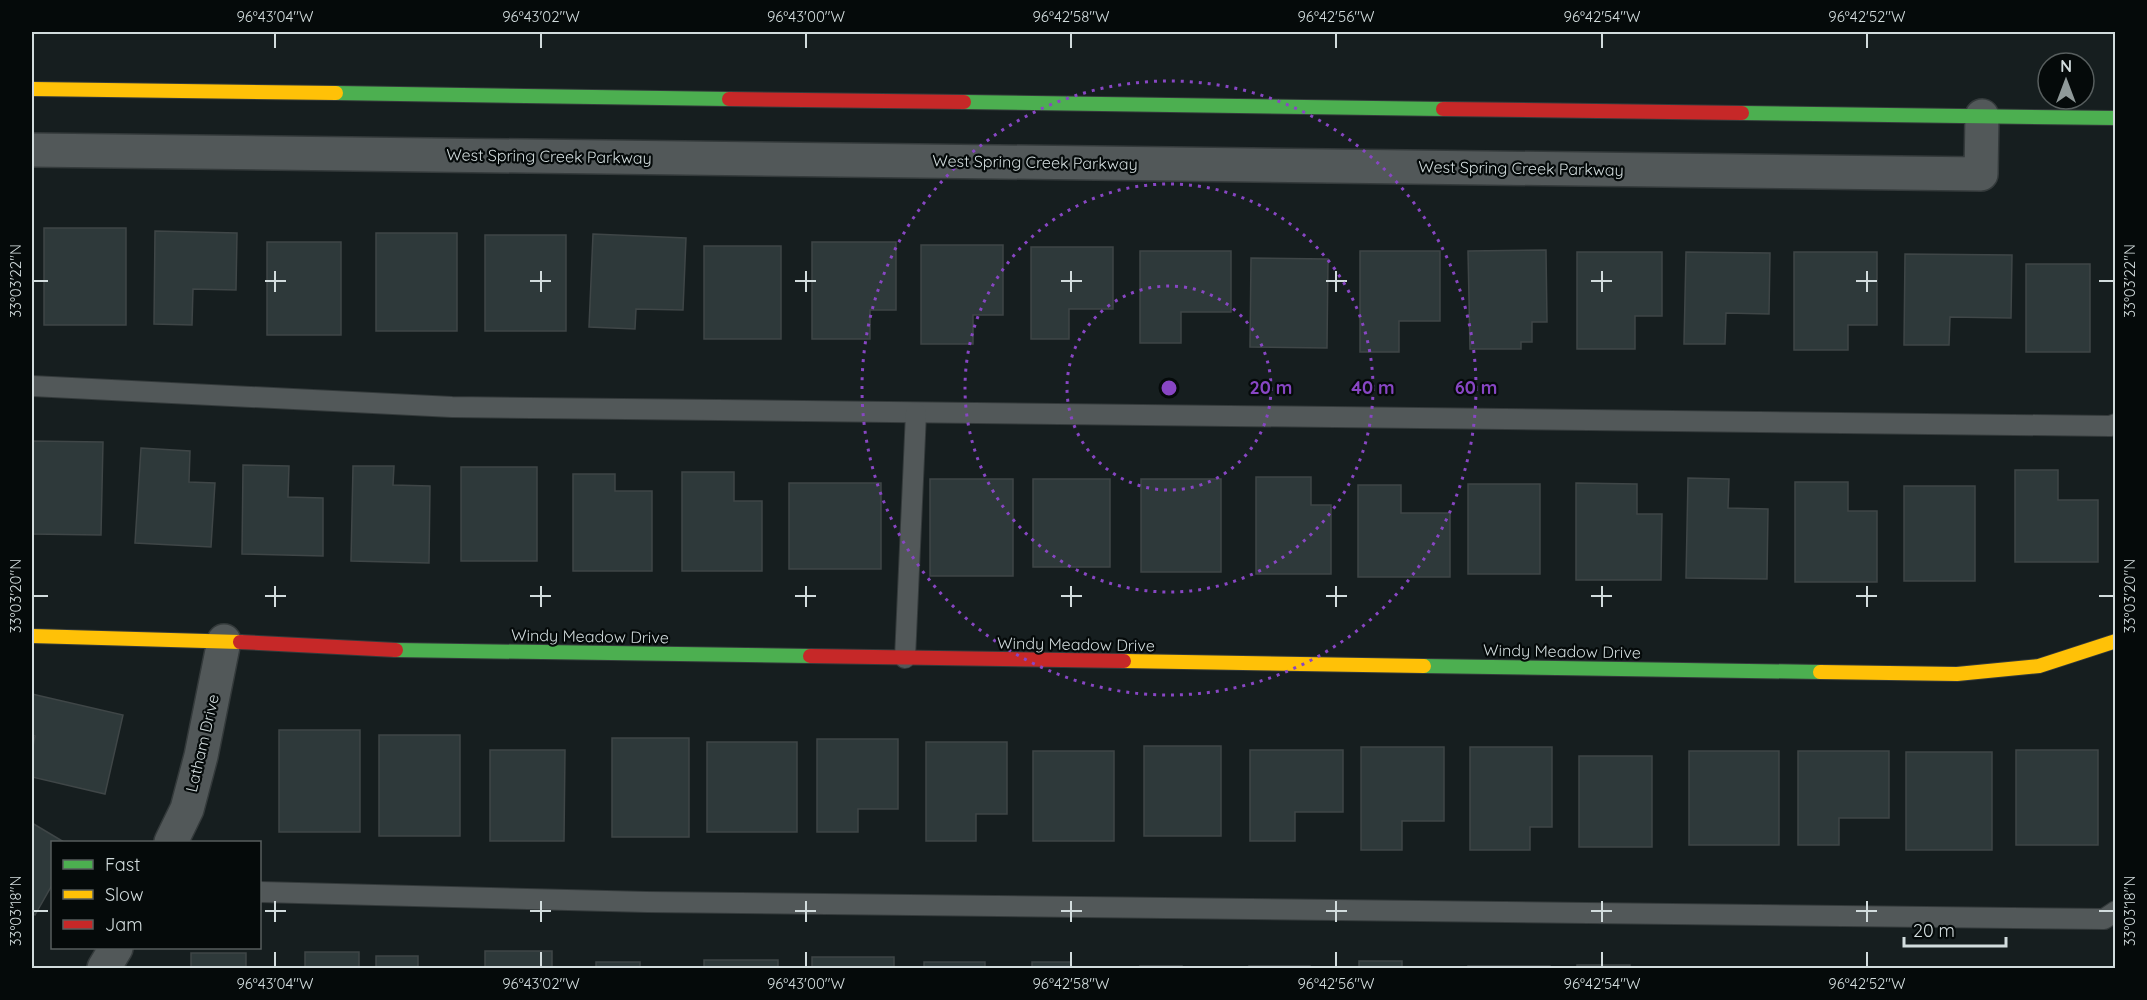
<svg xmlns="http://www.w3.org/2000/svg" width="2147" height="1000" font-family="Quicksand,sans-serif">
<rect width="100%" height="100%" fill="#161e1f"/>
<g fill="#2e393a" stroke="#3f4647" stroke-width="1.5">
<rect x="44" y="228" width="82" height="97"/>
<polygon points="155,231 237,233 236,290 193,289 192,325 154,324"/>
<rect x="376" y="233" width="81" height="98"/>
<polygon points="593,234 686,238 683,310 636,309 635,329 589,327"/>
<rect x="485" y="235" width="81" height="96"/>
<rect x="267" y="242" width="74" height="93"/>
<polygon points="812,242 896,242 896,310 870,310 870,339 812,339"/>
<polygon points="921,245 1003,245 1003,315 973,315 973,344 921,344"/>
<rect x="704" y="246" width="77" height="93"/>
<polygon points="1031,247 1113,247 1113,309 1069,309 1069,339 1031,339"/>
<polygon points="1546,250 1547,322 1532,322 1532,342 1521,342 1521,349 1470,349 1468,251"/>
<polygon points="1140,251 1231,251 1231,312 1181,312 1181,343 1140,343"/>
<polygon points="1360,251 1440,251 1440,321 1399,321 1399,352 1360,352"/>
<polygon points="1577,252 1662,252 1662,316 1635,316 1635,349 1577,349"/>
<polygon points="1686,252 1770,253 1769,314 1726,313 1725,344 1684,344"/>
<polygon points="1794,252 1877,252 1877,325 1848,325 1848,350 1794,350"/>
<polygon points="1905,254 2012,255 2011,318 1950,317 1949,345 1904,345"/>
<polygon points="1251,258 1328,259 1327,348 1250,347"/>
<rect x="2026" y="264" width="64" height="88"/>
<polygon points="32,441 103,442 101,535 32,534"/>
<polygon points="141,448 190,451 189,482 215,483 211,547 135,543"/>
<polygon points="243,465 289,466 288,497 323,498 323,556 242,554"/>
<polygon points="353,466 394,466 393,485 430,486 429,563 351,561"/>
<rect x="461" y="467" width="76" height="94"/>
<polygon points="2015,470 2058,470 2058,500 2098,500 2098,562 2015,562"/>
<polygon points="682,472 734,472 734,501 762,501 762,571 682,571"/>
<polygon points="573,474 615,474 615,491 652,491 652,571 573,571"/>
<polygon points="1256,477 1311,477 1311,505 1331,505 1331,574 1256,574"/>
<polygon points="1688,478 1729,479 1728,508 1768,509 1767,579 1686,578"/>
<rect x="930" y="479" width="83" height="97"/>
<rect x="1033" y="479" width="77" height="88"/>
<rect x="1141" y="479" width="80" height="93"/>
<polygon points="1795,482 1848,482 1848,511 1877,511 1877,582 1795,582"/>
<rect x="789" y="483" width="92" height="86"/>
<polygon points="1576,483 1637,484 1637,514 1662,514 1661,580 1576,580"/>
<rect x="1468" y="484" width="72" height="90"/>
<polygon points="1358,485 1401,485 1401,513 1450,513 1450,577 1358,577"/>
<rect x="1904" y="486" width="71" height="95"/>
<polygon points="32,694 123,715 105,794 32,777 32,752 35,736 32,735"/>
<rect x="279" y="730" width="81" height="102"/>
<rect x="379" y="735" width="81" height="101"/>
<rect x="612" y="738" width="77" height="99"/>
<polygon points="817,739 898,739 898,809 858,809 858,832 817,832"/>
<rect x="707" y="742" width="90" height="90"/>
<polygon points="926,742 1007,742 1007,814 976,814 976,841 926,841"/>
<rect x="1144" y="746" width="77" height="90"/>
<polygon points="1361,747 1444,747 1444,821 1402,821 1402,850 1361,850"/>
<polygon points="1470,747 1552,747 1552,827 1530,827 1530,850 1470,850"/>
<polygon points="490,750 565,750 564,841 490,841"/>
<polygon points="1250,750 1343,750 1343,812 1295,812 1295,841 1250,841"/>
<rect x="2016" y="750" width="82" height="95"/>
<rect x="1033" y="751" width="81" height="90"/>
<rect x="1689" y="751" width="90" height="94"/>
<polygon points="1798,751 1889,751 1889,818 1839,818 1839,845 1798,845"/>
<rect x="1906" y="752" width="86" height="98"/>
<rect x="1579" y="756" width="73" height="91"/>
<polygon points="32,823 64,842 52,842 52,885 35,915 32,913"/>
<rect x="485" y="951" width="67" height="17"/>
<rect x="305" y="952" width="54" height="16"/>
<rect x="191" y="953" width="55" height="15"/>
<rect x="376" y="956" width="42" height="12"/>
<rect x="812" y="957" width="82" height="11"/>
<rect x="704" y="960" width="74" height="8"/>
<rect x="1359" y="961" width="43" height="7"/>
<rect x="596" y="962" width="44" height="6"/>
<rect x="924" y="962" width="61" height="6"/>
<rect x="1032" y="962" width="39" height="6"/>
<rect x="1577" y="965" width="53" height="3"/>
<rect x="1140" y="966" width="42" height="2"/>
<rect x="1249" y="966" width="61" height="2"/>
<rect x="1468" y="966" width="82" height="2"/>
</g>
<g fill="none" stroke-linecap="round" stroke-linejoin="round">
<defs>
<g id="lane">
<polyline points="32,386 452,407 2110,426 2116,424"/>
<polyline points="905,658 916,413"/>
<polyline points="260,892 647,902 2104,919 2116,911"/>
</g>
<g id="street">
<polyline points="32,150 1981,174 1982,116"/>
<polyline points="171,842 187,809 201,756 224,641"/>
<polyline points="104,968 116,948"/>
</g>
<g id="fast">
<polyline points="336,93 729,99"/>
<polyline points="964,102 1443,109"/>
<polyline points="1742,113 2116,118"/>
<polyline points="396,650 810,656"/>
<polyline points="1424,666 1820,672"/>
</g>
<g id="slow">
<polyline points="32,89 336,93"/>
<polyline points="32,636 240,642"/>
<polyline points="1124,661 1424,666"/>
<polyline points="1820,672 1957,674 2039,666 2116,641"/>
</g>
<g id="jam">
<polyline points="729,99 964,102"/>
<polyline points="1443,109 1742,113"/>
<polyline points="240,642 396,650"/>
<polyline points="810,656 1124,661"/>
</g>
</defs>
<use href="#lane" stroke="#343a3b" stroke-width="22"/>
<use href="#street" stroke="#343a3b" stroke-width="36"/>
<use href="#fast" stroke="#343a3b" stroke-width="16"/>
<use href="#slow" stroke="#343a3b" stroke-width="16"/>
<use href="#jam" stroke="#343a3b" stroke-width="16"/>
<use href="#lane" stroke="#525859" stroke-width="20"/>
<use href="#street" stroke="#525859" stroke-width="33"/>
<use href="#fast" stroke="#4caf50" stroke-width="14"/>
<use href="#slow" stroke="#ffc107" stroke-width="14"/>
<use href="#jam" stroke="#c62828" stroke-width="14"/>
</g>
<path fill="none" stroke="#d2dcdd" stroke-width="2" d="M275 33V48M541 33V48M806 33V48M1071 33V48M1336 33V48M1602 33V48M1867 33V48M275 271V292M541 271V292M806 271V292M1071 271V292M1336 271V292M1602 271V292M1867 271V292M33 281H48M265 281H286M530 281H551M795 281H816M1061 281H1082M1326 281H1347M1591 281H1612M1856 281H1877M2099 281H2114M275 586V607M541 586V607M806 586V607M1071 586V607M1336 586V607M1602 586V607M1867 586V607M33 596H48M265 596H286M530 596H551M795 596H816M1061 596H1082M1326 596H1347M1591 596H1612M1856 596H1877M2099 596H2114M275 901V922M541 901V922M806 901V922M1071 901V922M1336 901V922M1602 901V922M1867 901V922M33 911H48M265 911H286M530 911H551M795 911H816M1061 911H1082M1326 911H1347M1591 911H1612M1856 911H1877M2099 911H2114M275 952V967M541 952V967M806 952V967M1071 952V967M1336 952V967M1602 952V967M1867 952V967"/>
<g fill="none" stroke="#8846c4" stroke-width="3" stroke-dasharray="3 6">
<circle cx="1169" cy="388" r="102"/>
<circle cx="1169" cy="388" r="204"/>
<circle cx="1169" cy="388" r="307"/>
</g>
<g text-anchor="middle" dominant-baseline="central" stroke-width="4.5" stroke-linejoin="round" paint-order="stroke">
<g font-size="16" fill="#d2dcdd" stroke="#050a0a">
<text transform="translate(549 156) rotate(1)">West Spring Creek Parkway</text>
<text transform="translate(1035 162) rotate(1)">West Spring Creek Parkway</text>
<text transform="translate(1521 168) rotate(1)">West Spring Creek Parkway</text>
<text transform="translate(590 636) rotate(1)">Windy Meadow Drive</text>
<text transform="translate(1076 644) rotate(1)">Windy Meadow Drive</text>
<text transform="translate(1562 651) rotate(1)">Windy Meadow Drive</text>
<text transform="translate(202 743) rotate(-77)">Latham Drive</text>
</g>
</g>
<circle cx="1169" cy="388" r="9" fill="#8846c4" stroke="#050a0a" stroke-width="3"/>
<g font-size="18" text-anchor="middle" font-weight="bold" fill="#8846c4" stroke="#050a0a" stroke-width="4.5" stroke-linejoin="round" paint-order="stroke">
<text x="1271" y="394">20 m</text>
<text x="1373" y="394">40 m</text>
<text x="1476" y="394">60 m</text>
</g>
<rect width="2147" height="1000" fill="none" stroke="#050a0a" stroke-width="66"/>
<rect x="51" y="841" width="210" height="108" fill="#050a0a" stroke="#575e5e" stroke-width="1.5"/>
<rect x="63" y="860" width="30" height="9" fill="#4caf50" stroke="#575e5e" stroke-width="1.5"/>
<text x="105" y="871" font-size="18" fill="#d2dcdd">Fast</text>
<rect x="63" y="890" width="30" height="9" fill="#ffc107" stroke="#575e5e" stroke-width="1.5"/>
<text x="105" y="901" font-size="18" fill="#d2dcdd">Slow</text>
<rect x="63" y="920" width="30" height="9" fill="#c62828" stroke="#575e5e" stroke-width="1.5"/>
<text x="105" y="931" font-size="18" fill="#d2dcdd">Jam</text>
<g transform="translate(2066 81)"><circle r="28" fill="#050a0a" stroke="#575e5e" stroke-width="1.5"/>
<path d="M0-4.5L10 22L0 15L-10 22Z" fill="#909a9a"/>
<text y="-9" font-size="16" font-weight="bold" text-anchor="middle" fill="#d2dcdd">N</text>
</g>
<path d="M1904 937v9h102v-9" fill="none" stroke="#d2dcdd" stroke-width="3"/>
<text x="1913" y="937" font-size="18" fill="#d2dcdd" stroke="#050a0a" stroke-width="4.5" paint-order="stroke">20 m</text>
<rect x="33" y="33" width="2081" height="934" fill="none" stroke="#d2dcdd" stroke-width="2"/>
<g font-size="15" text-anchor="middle" fill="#d2dcdd">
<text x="275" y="22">96°43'04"W</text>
<text x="541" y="22">96°43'02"W</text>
<text x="806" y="22">96°43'00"W</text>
<text x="1071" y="22">96°42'58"W</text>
<text x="1336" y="22">96°42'56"W</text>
<text x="1602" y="22">96°42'54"W</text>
<text x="1867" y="22">96°42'52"W</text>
<text transform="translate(16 281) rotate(-90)" y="5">33°03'22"N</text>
<text transform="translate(2130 281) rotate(-90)" y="5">33°03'22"N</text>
<text transform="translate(16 596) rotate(-90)" y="5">33°03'20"N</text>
<text transform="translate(2130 596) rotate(-90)" y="5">33°03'20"N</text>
<text transform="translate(16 911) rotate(-90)" y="5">33°03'18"N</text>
<text transform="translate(2130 911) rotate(-90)" y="5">33°03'18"N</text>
<text x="275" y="989">96°43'04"W</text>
<text x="541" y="989">96°43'02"W</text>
<text x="806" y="989">96°43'00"W</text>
<text x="1071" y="989">96°42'58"W</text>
<text x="1336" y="989">96°42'56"W</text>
<text x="1602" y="989">96°42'54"W</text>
<text x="1867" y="989">96°42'52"W</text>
</g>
</svg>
